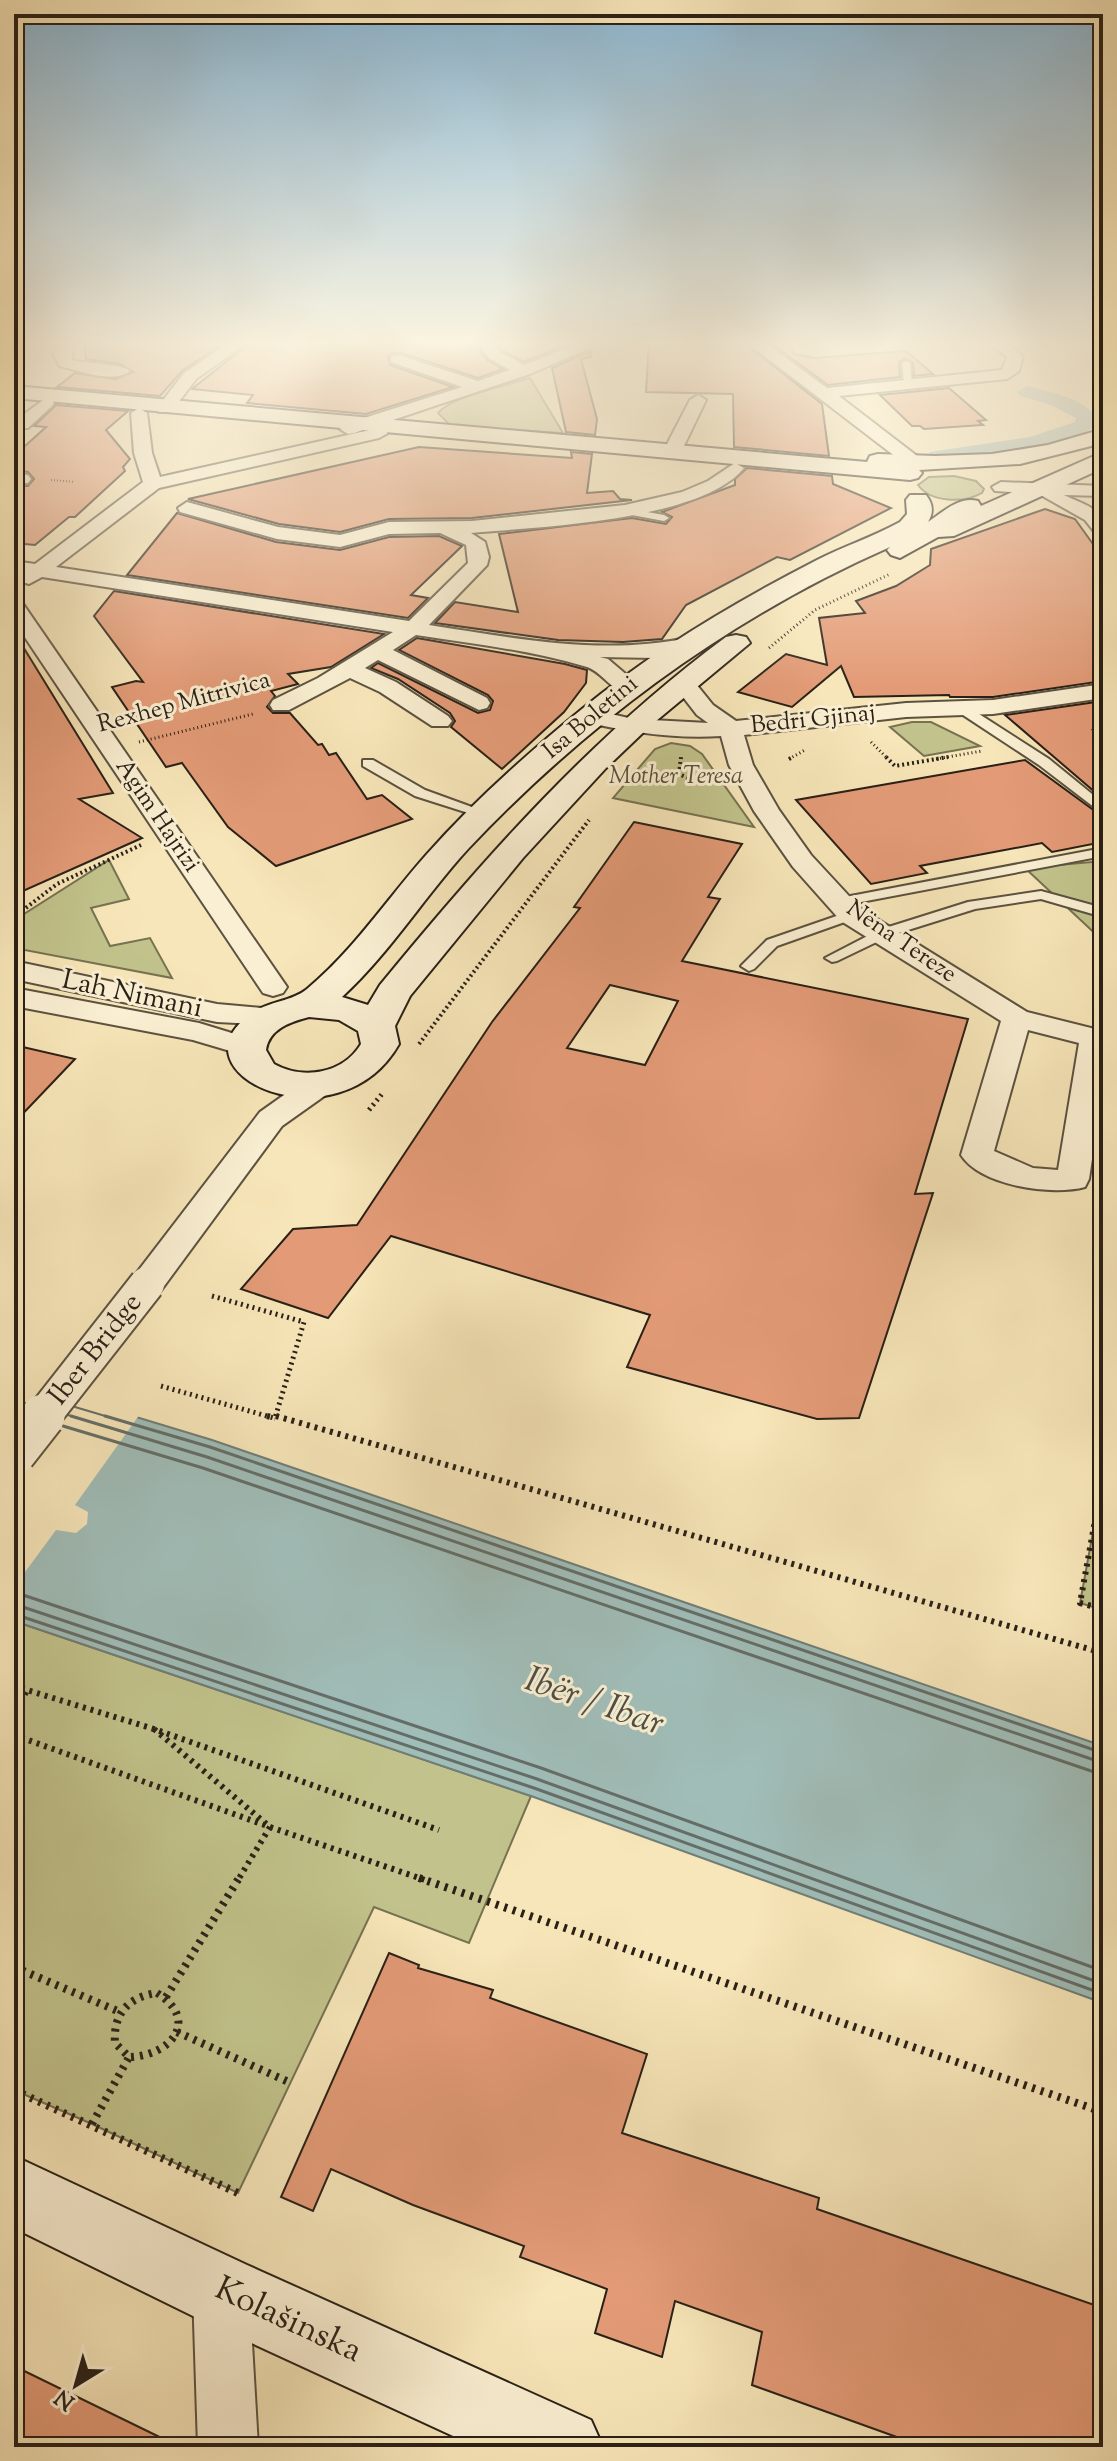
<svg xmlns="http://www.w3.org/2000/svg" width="1117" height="2461" font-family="'Sorts Mill Goudy',serif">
<rect width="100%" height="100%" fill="#f7e6b9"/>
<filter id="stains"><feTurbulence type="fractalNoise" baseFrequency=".0025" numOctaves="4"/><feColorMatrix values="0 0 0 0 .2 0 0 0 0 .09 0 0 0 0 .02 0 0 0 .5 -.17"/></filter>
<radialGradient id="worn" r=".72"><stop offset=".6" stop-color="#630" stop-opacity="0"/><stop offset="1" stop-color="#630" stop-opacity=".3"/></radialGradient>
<g fill="#c2c38c" stroke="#767252" stroke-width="2">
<path d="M530 378 563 433 451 426 438 413C450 397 509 385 530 378Z"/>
<path d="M954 476 976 481 984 489 982 493C964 503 931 503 918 485L929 477Z"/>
<polygon points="912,722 931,722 980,746 924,756 890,727"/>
<polygon points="671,743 690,746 702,754 754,827 613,798 655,749"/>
<polygon points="109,860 129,899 91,908 110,946 150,938 172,978 14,948 14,925 24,914"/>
<polygon points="1103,861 1103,941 1025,868"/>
<polygon points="1103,1477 1103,1610 1080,1603"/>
<polygon points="14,1621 531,1796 469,1943 374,1907 238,2193 92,2124 14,2090"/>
</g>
<polygon fill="#a0bdb8" stroke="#707e78" stroke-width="2" points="14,1380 212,1440 1103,1746 1103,2003 531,1796 14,1621"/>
<polygon fill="#f7e6b9" points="14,1376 140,1414 75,1505 88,1512 87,1524 76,1533 56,1530 14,1587"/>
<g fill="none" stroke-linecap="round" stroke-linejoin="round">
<g stroke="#646e68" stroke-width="2">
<polyline points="75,1407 112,1418"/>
<polyline points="68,1415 77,1418"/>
</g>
<g stroke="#646e68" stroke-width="3">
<polyline points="71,1416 207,1457 1103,1763"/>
<polyline points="105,1416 210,1447 1103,1753"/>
<polyline points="63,1426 203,1468 1103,1775"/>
<polyline points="14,1592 541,1768 1103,1971"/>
<polyline points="14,1604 537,1779 1103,1984"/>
<polyline points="14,1614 534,1788 1103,1994"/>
</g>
<path fill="#a0bdb8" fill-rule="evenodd" d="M1027 386C1050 392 1080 397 1096 416L1095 425C1078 444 955 467 930 460L927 456 930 452 1030 437 1075 422 1076 418 1051 405 1020 396 1017 392Z"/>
</g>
<g fill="#e39b77" stroke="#292017" stroke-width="2" fill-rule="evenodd">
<polygon points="84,342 225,342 182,371 160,396 57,387 75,373 115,379 133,372 120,364 86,359"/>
<polygon points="251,342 480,342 478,348 487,360 503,369 478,378 402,353 391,353 388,356 390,365 453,387 366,414 247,403 253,395 192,389"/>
<polygon points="496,342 574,342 524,362 502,350"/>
<polygon points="649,342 743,342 822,404 829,456 734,447 733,394 646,392"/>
<polygon points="769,342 787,342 794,354 815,358 906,351 933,374 914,376 913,363 905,358 899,362 900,377 828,385"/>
<polygon points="590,351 591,357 581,359 597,419 595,435 566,432 552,368"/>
<polygon points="949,388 986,420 978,421 983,425 924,429 920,426 912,426 880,395"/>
<polygon points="56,405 128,411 106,430 130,459 123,467 125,471 75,517 69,517 35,545 14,543 14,486 28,486 34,479 28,472 14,470 14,456 46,427 34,426"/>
<polygon points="419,447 572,458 571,452 592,454 587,493 613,491 620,499 632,500 472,518 389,519 340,532 279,524 188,499"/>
<polygon points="747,468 832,476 833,484 891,508 790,560 777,557 686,605 662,639 623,642 558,640 435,623 455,602 518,612 499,534 632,518 666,524 672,517 662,512 735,485 735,479"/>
<polygon points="1045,509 1075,519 1103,558 1103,681 993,697 950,697 949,695 854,697 841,666 792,707 738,692 786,654 827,665 819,618 865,613 856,601 896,586 930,565 931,549"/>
<polygon points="177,513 276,542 340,550 389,537 439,536 462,546 411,595 428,598 408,618 127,575"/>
<polygon points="114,591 384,634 331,667 288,674 298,684 271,691 275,696 267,707 273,713 290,713 318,745 322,744 329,755 336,753 367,799 382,795 412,819 276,866 228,827 182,763 166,767 112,687 136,681 143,682 94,616"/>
<polygon points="14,632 113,793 79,799 142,838 14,895"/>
<polygon points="417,638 565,664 587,670 586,683 564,712 502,769 451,727 455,721 450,713 398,679 371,668 378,663 478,713 490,710 493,701 488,695 399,650"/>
<polygon points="1103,701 1103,728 1093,730 1103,738 1103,799 1005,715"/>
<polygon points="1025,760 1103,817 1103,842 1052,852 1042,843 920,866 927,873 871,884 796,800"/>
<path d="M634 822 742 844 708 897 720 899 682 961 968 1019 915 1194 933 1193 859 1418 817 1419 627 1367 650 1315 391 1236 328 1318 241 1289 293 1229 357 1225 492 1022 580 908 574 907ZM610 985 678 1001 645 1065 567 1048Z"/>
<polygon points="14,1045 75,1059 14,1123"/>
<polygon points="389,1953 419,1965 418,1968 493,1990 490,1998 647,2054 622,2133 819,2198 817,2209 1103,2308 1103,2447 904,2447 905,2440 752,2385 762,2332 675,2301 662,2357 595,2333 607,2289 520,2257 524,2246 413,2205 331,2169 313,2211 281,2197"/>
<polygon points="14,2366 180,2447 14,2447"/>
</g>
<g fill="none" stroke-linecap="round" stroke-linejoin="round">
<defs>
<g id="lane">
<polygon points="906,361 910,363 912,384 908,387 904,384 902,363"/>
<polygon points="625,508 664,515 669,518 664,521 621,513 621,509"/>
<polygon points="957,705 965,705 1049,759 1103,803 1103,814 1039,765 957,711"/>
<polygon points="363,760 373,760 425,790 491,814 484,818 415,796 363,766"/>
<polygon points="1103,848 1103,856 840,906 833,902 840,898"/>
<polygon points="1041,891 1103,908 1103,917 1041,899 975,909 889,936 837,961 832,962 825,958 879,930 968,902"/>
<polygon points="851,911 856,912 856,918 777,946 754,969 749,971 741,966 767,940"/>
</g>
<g id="street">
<path d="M57 342H73L72 360C87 364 120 363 130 371 114 384 79 371 60 366L54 356Z"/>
<polygon points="230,342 248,342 196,379 171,412 159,412 157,408 184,373"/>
<polygon points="582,342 604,342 530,374 354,433 348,434 340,429 342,425 462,387 391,362 391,356 401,356 478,381 510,370 489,358 480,346 483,343 493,343 500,352 524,365"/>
<polygon points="746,342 764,342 827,388 1002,370 1007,357 987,342 1005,342 1023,356 1019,371 1007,379 839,396 921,459 924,463 921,467 909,467"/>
<polygon points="698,395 706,400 681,452 678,456 666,456 663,452 690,400"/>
<polygon points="46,398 52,400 54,403 52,406 28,428 16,428 16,420"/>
<path d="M139 408 147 413 152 453 160 477 379 428 388 433 379 438 159 488 56 567 409 621 468 563 466 545 440 533 389 534 340 547 277 539 180 512 178 508 187 502 278 527 340 535 389 522 472 521 625 505 682 492 708 481 735 463 744 468C701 521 538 527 471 533L485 542 489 557 487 565 429 625C514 638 602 656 687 638L698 644 695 649 655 658 600 657 608 659 635 682 638 687 627 694C611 690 602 672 587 667 531 650 473 644 416 635L393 650 487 698 490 703 487 708 479 710 378 660 365 668 396 682 448 716 452 721 448 726H432L380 692 350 678 289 710H273L270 705 273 700 318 678 393 632 42 577 29 584 22 582 19 578 22 574 14 573V561L35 564 143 482 134 453 131 413Z"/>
<polygon points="14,473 28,475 31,479 28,483 14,483"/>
<path d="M1001 482 1103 486V496L1064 495C1088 507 1103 506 1103 536L1096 534 1085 520 1039 494 995 491 992 487Z"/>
<polygon points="14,599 21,601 287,987 283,993 273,996 263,993 259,987 14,621"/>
<path d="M684 677 692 679 713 705 736 721 906 703 993 700 1103 684V698L993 714 906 717 744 735 753 765 779 810 811 855 861 909 1027 1012 1103 1031V1086L1089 1179 1085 1187C1052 1196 981 1186 961 1155L1001 1021 841 921 793 867 754 811 729 765 721 736C673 739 627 732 581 721L577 716 581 711 589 709 633 719 708 723 697 715 673 684ZM1028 1030 1079 1043 1058 1170 1033 1168 994 1151Z"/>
<polygon points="14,961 217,1004 284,1010 289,1016 284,1022 274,1025 217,1022 14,979"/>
<polygon points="14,988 199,1023 258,1041 262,1047 258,1053 247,1056 193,1040 14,1006"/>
<polygon points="319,1075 330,1078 334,1085 330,1092 282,1126 159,1293 147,1296 135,1293 129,1284 135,1275 260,1112 308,1078"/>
<polygon points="221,2263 241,2271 249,2291 258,2447 198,2447 193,2291 201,2271"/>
</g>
<g id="secondary">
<polygon points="14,386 867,462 870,456 878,454 935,456 992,454 1048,445 1103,429 1103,443 1020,464 919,470 922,473 918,478 910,480 14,398"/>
<path d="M1103 452V468L954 536 938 537 900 558 891 555 887 550 890 547C729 618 589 721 468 849 424 897 390 953 342 997L368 1005 380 985C485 857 592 736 726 637L736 635 746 637 750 643 650 726 606 768 523 858 410 996 395 1026 399 1044C338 1151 165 1073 252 1013 269 1001 291 1002 307 989 354 950 387 899 427 854 474 801 528 753 582 709 654 650 735 602 817 560 844 546 873 537 900 522L907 514 906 500 910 495H926C933 504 934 512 928 522 943 512 959 496 978 501L981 506ZM309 1017 339 1020 358 1031 361 1044C343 1074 303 1080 274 1064L266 1050C269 1029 290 1022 309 1017Z"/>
<polygon points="14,2156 247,2265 591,2420 603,2447 477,2447 195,2317 14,2228"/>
</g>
</defs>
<use href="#lane" stroke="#5c5240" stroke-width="4"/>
<use href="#street" stroke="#5c5240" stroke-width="4"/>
<use href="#secondary" stroke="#292017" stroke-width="4"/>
<polyline stroke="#292017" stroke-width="2" stroke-dasharray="1 2" stroke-linecap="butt" points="51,480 75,482"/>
<g stroke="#292017" stroke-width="3" stroke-dasharray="1 3" stroke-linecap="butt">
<polyline points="769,648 815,610 890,574"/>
<polyline points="139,742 253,714"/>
<polyline points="871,742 888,759"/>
<polyline points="681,759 681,755"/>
<polyline points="789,759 805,750"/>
<polyline points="936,759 982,751"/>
</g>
<g stroke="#292017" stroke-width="4" stroke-dasharray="2 3" stroke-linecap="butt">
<polyline points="886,757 895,766 948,757"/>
<polyline points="789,759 793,757"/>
<polyline points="629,773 661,779 676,773 695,781 715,779"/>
<polyline points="679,774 681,757"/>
<polyline points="14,917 57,884 141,845"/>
<polyline points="419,1044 589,820"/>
</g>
<g stroke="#292017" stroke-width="5" stroke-dasharray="2 4" stroke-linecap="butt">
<polyline points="369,1110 382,1094"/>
<polyline points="212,1296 304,1322 275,1418"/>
<polyline points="14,1342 25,1345"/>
<polyline points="161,1386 274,1418"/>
</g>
<g stroke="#292017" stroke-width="6" stroke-dasharray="3 5" stroke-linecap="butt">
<polyline points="267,1416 275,1418"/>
<polyline points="276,1416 1103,1653"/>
<polyline points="1103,1477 1080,1603 1103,1609"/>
<polyline points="14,1686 154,1729 439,1830"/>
<polyline points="14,1716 27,1690"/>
<polyline points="154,1729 270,1827 425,1880"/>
<polyline points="14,1735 270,1827 238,1880"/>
</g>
<g stroke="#292017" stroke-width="8" stroke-dasharray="3 6" stroke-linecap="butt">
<polyline points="419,1878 1103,2112"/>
<polyline points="14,1967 120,2012"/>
<path d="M157 1993C201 2021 170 2056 129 2057L115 2043C113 2014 128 1997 157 1993Z"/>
<polyline points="166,1997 239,1878"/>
<polyline points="177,2032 291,2083"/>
<polyline points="14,2090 238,2193"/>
<polyline points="92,2124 129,2057"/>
</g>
<use href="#lane" fill="#faefd2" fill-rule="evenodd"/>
<use href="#street" fill="#faefd2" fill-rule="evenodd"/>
<use href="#secondary" fill="#faefd2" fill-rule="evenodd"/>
<defs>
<polyline id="street-bridge-far1" points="42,1418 147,1284"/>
<polyline id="street-bridge" points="14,1453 43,1416"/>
</defs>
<use href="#street-bridge-far1" stroke="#5c5240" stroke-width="38" stroke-linecap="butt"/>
<use href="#street-bridge" stroke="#5c5240" stroke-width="47" stroke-linecap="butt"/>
<use href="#street-bridge-far1" stroke="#faefd2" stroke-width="34"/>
<use href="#street-bridge" stroke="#faefd2" stroke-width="43"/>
</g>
<linearGradient id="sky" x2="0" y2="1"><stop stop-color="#8bb8d5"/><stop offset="0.5" stop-color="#fbf4e0"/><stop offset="1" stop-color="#fbf4e0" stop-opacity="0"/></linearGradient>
<rect width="1117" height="687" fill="url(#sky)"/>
<g text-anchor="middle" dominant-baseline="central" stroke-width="6" stroke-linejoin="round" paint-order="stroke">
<g font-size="24" fill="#292017" stroke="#faefd2">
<text transform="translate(184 703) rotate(-15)">Rexhep Mitrivica</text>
<text transform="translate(591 718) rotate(-40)">Isa Boletini</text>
<text transform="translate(813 720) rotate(-6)">Bedri Gjinaj</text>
<text transform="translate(157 816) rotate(56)">Agim Hajrizi</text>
<text transform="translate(901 942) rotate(34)">Nëna Tereze</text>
</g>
<g font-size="24" font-style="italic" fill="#57513a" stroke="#faefd2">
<text x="676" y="777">Mother Teresa</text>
</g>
<g font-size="28" fill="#292017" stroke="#faefd2">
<text transform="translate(132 995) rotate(12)">Lah Nimani</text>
<text transform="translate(96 1350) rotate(-52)">Iber Bridge</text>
</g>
<g font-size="34" fill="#292017" stroke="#faefd2">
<text transform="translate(288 2321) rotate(25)">Kolašinska</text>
</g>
<g font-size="36" font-style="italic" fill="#4d4f47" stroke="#faefd2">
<text transform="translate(594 1703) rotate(19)">Ibër / Ibar</text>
</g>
</g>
<rect width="1117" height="2461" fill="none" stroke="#f7e6b9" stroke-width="48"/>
<rect x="16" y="16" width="1085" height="2429" fill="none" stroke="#292017" stroke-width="4"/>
<rect x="24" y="24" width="1069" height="2413" fill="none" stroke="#292017" stroke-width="2"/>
<g transform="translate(76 2385) rotate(217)" stroke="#faefd2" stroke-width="6" paint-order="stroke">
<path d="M0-6L14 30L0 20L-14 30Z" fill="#292017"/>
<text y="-12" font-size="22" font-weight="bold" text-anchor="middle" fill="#292017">N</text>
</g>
<rect width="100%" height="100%" filter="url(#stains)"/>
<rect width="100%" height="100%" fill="url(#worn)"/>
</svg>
